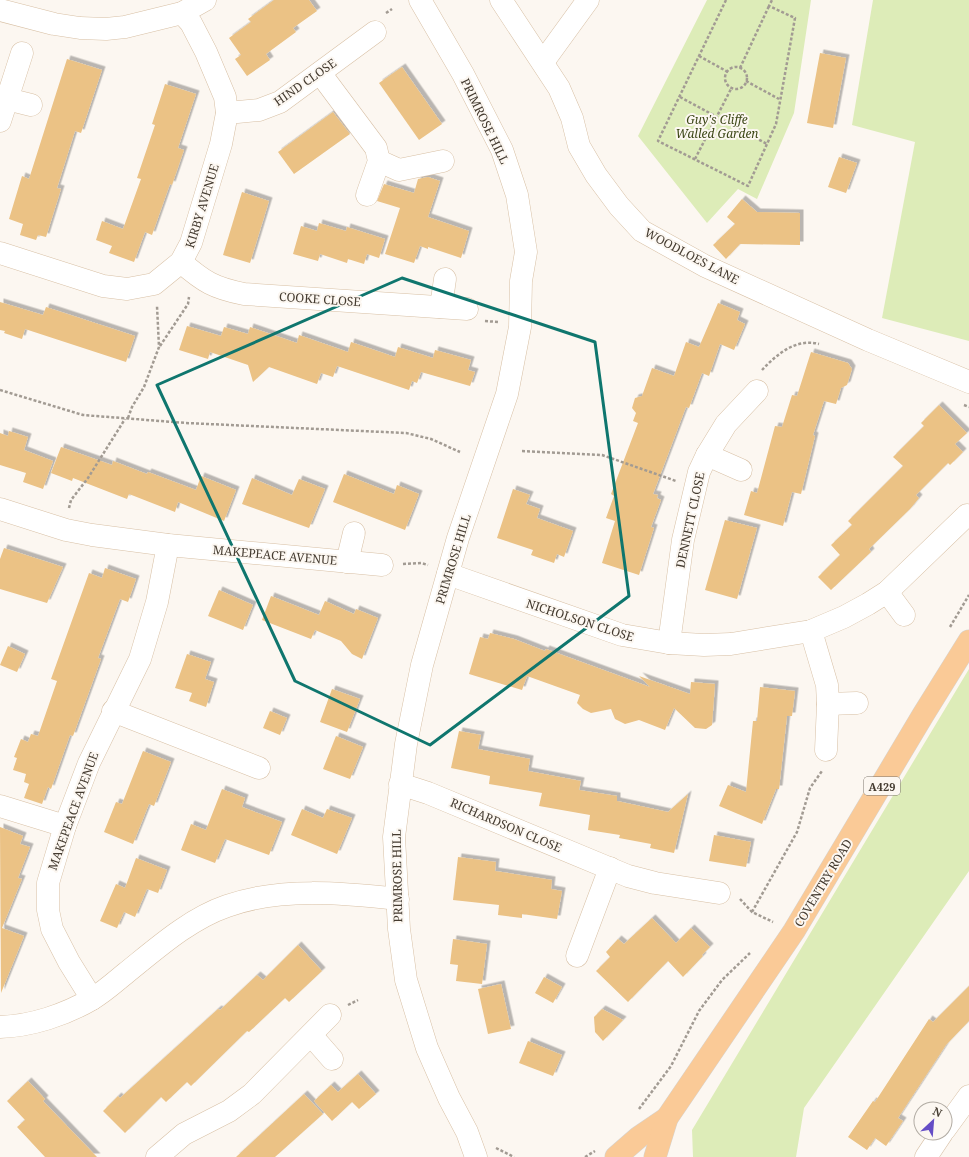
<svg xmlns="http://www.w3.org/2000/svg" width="969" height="1157" font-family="'Noto Serif',serif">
<defs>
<filter id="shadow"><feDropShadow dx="3.5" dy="-3.5" stdDeviation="0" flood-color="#0004"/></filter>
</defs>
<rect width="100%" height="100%" fill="#fcf7f1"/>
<g fill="#ddecb8">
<polygon points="707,0 811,0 794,113 757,199 738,189 707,223 638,136"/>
<polygon points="873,0 969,0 969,341 882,318 915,142 852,125"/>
<polygon points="969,669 969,871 804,1108 796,1157 693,1157 692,1130"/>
</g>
<g fill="#ebc285" filter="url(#shadow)">
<polygon points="274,0 309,0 317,11 293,28 296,32 266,54 270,60 247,76 235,59 241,55 229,38 251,22 248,19"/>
<polygon points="820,53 846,58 833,128 807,123"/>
<polygon points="67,59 102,70 81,133 75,131 57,188 61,189 46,237 38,235 36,240 20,235 23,224 9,219 22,176 29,179"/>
<polygon points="402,67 442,124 419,140 379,83"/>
<polygon points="165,84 196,94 178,148 184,150 172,185 170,184 152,235 145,232 134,262 109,253 112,246 96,240 102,221 123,229 141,179 137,178 155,125 152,124"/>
<polygon points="333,112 350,134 294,174 278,152"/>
<polygon points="839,157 857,163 846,193 828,187"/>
<polygon points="428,177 440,181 428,217 469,231 461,258 428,247 428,249 420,246 414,263 385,254 400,208 377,201 384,184 414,193 418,179"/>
<polygon points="242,192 269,201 250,263 223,255"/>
<polygon points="742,199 757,212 800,213 800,245 740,244 726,259 713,245 735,224 727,217"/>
<polygon points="319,223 346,231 347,227 385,239 379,258 367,254 364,264 348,259 347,263 320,254 318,261 293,254 301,226 317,231"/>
<polygon points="0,302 43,315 46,307 135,336 126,362 25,329 22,339 4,333 5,331 0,330"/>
<polygon points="718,303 740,312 737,320 745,324 734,350 720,344 709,376 702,373 689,408 686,407 653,494 658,495 657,498 661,500 651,527 654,528 639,575 602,563 615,521 606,518 614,496 611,494 638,423 633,421 636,413 632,408 635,398 642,396 652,368 674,376 686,342 699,347"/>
<polygon points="187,326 221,336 224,327 248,334 250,327 297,343 299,335 348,352 351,342 395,357 398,347 433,358 435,350 471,360 468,370 475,372 470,386 421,372 417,383 412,381 409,390 337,366 333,377 321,373 317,384 269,367 253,382 248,365 210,352 208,359 179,350"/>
<polygon points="811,352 848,363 852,369 847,385 841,388 836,404 824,401 813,435 815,436 801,494 792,492 783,526 744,515 751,491 757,493 775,426 782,427 792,395 797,396"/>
<polygon points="939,405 967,433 955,444 963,452 950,465 948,463 916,495 919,498 910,509 869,549 871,552 831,590 818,577 840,555 831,545 852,525 848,521 903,466 893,457 924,426 921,423"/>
<polygon points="9,431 28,437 24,450 53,461 43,489 23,482 26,473 0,465 0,433 8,436"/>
<polygon points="61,447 112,465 113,461 147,474 148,472 196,490 201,476 236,490 224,521 178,502 175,512 129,494 127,499 73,478 72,481 51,473"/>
<polygon points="344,474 394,494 397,485 419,494 405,530 333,502"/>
<polygon points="252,478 292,495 299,479 325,489 309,528 242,504"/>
<polygon points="513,489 530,495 526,504 540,509 537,518 573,531 564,557 557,554 554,563 531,555 533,550 497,538"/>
<polygon points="725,520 757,528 737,599 705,590"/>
<polygon points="4,548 63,567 47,603 0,589 0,559"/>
<polygon points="105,568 136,579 128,602 120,599 98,658 101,659 73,736 70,735 51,789 48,787 42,804 24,798 29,784 24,782 26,774 13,770 17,758 14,757 21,739 28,742 31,734 38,736 57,681 51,679 89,573 102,578"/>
<polygon points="219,590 253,605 243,630 208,616"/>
<polygon points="271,596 319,615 325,601 354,614 356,609 378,618 362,659 352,654 341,641 315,630 311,639 262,620"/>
<polygon points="490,633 514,639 545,651 546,649 650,687 639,676 690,694 691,682 715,684 712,725 706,729 695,728 674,708 665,730 639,720 625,724 615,719 611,709 591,713 583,709 577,703 580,695 527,676 522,690 469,674 480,637 488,639"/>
<polygon points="8,646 25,654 17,672 0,665"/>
<polygon points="187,654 211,662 205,679 214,682 206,707 189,701 192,693 175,688"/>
<polygon points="760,687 795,691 792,716 787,716 779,789 776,789 762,824 719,806 728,785 746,792 753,721 757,721"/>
<polygon points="332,689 360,699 347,732 320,722"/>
<polygon points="270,711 287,718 280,735 263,728"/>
<polygon points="459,731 481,735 478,749 530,759 528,771 581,781 579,790 617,796 617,801 668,812 688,794 674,853 650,848 651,844 619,838 620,835 588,830 590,815 539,806 542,793 489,784 490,776 451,768"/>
<polygon points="336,736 363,747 350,779 323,769"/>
<polygon points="143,751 171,762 154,806 149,804 133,844 104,832 116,802 122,804"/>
<polygon points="222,789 245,798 242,807 282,822 269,855 225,839 215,863 181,850 191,824 206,830"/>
<polygon points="302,809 323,818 327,809 352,818 337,854 291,835"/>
<polygon points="0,827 23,836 20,844 30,847 18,878 22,879 2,928 24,936 1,993"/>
<polygon points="714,835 751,842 746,867 709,861"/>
<polygon points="458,857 496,862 495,871 552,880 551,889 562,891 557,919 522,914 522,918 498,915 499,905 453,900"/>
<polygon points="136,858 167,870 158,893 147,889 135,917 124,912 117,928 100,921 116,884 125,888"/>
<polygon points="652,918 676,943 691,928 710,947 702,955 703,956 683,977 668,961 628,1002 596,971 610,957 606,952 618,939 624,944"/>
<polygon points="453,939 487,944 482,984 456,981 458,965 450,964"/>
<polygon points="298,945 322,971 289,1002 285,998 249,1032 247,1031 191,1086 187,1082 166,1102 161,1097 125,1133 103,1111 118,1096 120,1098 218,1009 220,1010 257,975 263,980"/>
<polygon points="544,977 562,987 553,1003 535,993"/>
<polygon points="501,984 511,1029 488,1034 478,989"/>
<polygon points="969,986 969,1021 946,1045 898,1118 903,1121 886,1146 875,1138 867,1150 848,1137 873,1101 875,1102 929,1019 933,1022"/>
<polygon points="602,1009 623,1020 603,1041 595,1032 594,1017"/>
<polygon points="528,1041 562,1055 553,1076 519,1063"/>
<polygon points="358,1074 376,1094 359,1109 352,1102 332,1121 314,1101 331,1085 338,1092"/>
<polygon points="28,1081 45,1099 43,1101 97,1157 45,1157 17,1127 25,1120 7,1101"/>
<polygon points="304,1094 323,1114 275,1157 236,1157"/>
</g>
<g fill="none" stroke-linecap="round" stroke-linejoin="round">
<defs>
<g id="minor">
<polyline points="420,0 463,74 502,150 517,195 526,252 521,281 520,327 507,394 458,538 422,665 406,744 394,837 399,929 406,980 427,1048 449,1098 467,1132 476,1157"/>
<polyline points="501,0 559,88 572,118 579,146 596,175 619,206 642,231 705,266 868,340 969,382"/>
<polyline points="0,10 54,24 80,28 106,29 125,27 182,13 205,0"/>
<polyline points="543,62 588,0"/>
<polyline points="320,73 376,148 379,161 367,195"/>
<polyline points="7,99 31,105"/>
<polyline points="227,113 259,110 280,102 375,32"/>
<polyline points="0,121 22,53"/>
<polyline points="379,161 399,170 443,161"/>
<polyline points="0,253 103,286 127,289 154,284 181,262 191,243 221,144 227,113 225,97 206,52 191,23 182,13"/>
<path d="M181 262C204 282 214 288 244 294L467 309"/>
<polyline points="441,307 445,279"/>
<polyline points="707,455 741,470"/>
<polyline points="0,509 66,530 92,535 168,545 382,565"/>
<polyline points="347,562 354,533"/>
<polyline points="448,574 622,635 669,643 704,645 731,644 811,631 844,617 868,604 887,592 967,515"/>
<polyline points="887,592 904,615"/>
<polyline points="811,631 827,685 828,704 826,750"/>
<polyline points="669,643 683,540 699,472 707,455 726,424 757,391"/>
<polyline points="828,704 857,703"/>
<polyline points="113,711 259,768"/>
<polyline points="400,784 428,793 628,876 655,883 719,893"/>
<polyline points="0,806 65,826"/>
<polyline points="577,956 610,868"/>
<polyline points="92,999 69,962 52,929 48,910 48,883 65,826 89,763 140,659 157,602 168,545"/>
<path d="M0 1027C31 1026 65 1015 92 999 104 992 115 982 126 973 156 949 189 919 227 906 280 887 342 893 398 899"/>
<polyline points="311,1035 332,1059"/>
<polyline points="945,1129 969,1096"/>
<polyline points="157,1157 184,1134 229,1111 252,1094 330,1015"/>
<polyline points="926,1157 942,1133"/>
</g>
<g id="major">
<polyline points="616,1157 639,1137 667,1118"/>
<polyline points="655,1157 667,1118 794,931 923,715 969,641"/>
</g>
</defs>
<use href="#minor" stroke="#d8c0a5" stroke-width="23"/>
<use href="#major" stroke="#d6d4d1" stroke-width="23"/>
<g stroke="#a29b93" stroke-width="2.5" stroke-dasharray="3 2" stroke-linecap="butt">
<polyline points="726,0 658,141 748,186 776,124 795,18 769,6 772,0"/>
<polyline points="386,13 392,9"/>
<polyline points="699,56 728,72"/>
<circle cx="736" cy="78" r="11"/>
<polyline points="740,68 769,6"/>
<polyline points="746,81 779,99"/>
<polyline points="680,97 767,144"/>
<polyline points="695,159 732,87"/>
<polyline points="485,321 498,322"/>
<polyline points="160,346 188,304 189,297"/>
<path d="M762 370C777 354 796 338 819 344"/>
<polyline points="0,390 83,415 186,423 406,433 431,439 460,452"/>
<polyline points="964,405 969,407"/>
<polyline points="128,418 132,407 144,387 159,347 157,306"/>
<polyline points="522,451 602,455 676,481"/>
<polyline points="69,508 71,500 88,478 125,419"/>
<polyline points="403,564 421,563 428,565"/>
<polyline points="950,627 969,595"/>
<polyline points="740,899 752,912 773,922"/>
<polyline points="752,912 797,832 810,788 822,771"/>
<polyline points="348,1005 358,1000"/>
<polyline points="639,1109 671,1066 699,1011 722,980 750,953"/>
<polyline points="496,1148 514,1157"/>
<polyline points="585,1157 595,1151"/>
</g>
<use href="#minor" stroke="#fff" stroke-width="22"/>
<use href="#major" stroke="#faca97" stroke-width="22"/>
</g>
<path fill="none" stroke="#0f766e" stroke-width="3" stroke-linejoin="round" d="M402 278 595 342 629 596 430 745 295 681 157 385Z"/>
<g text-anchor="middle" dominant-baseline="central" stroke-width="4" stroke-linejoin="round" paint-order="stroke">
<rect fill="#fcf7f1" stroke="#7b736a" stroke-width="1" x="864" y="777" width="36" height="18" rx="3"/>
<g font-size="11" font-weight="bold" fill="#443b30">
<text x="882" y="786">A429</text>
</g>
<g font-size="12" fill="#443b30" stroke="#fcf7f1">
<text transform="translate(305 82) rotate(-35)">HIND CLOSE</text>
<text transform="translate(485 121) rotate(64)">PRIMROSE HILL</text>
<text transform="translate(202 206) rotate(-73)">KIRBY AVENUE</text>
<text transform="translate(692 256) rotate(28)">WOODLOES LANE</text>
<text transform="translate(320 299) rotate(4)">COOKE CLOSE</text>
<text transform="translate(690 520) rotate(-78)">DENNETT CLOSE</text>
<text transform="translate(275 555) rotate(5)">MAKEPEACE AVENUE</text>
<text transform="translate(453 559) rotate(-73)">PRIMROSE HILL</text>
<text transform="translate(580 620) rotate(18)">NICHOLSON CLOSE</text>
<text transform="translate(73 811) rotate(-70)">MAKEPEACE AVENUE</text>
<text transform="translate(506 825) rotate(23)">RICHARDSON CLOSE</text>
<text transform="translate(397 876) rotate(-91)">PRIMROSE HILL</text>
<text transform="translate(823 883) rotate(-59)">COVENTRY ROAD</text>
</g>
<g font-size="12" font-style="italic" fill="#3c4716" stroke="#fcf7f1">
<text x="717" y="119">Guy's Cliffe<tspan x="717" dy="14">Walled Garden</tspan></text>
</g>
</g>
<g transform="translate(933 1121) rotate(26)"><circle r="19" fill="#fcf7f1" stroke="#b2aca4"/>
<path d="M0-3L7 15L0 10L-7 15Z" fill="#654dc6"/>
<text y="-6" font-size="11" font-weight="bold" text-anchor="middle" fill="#443b30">N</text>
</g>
</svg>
